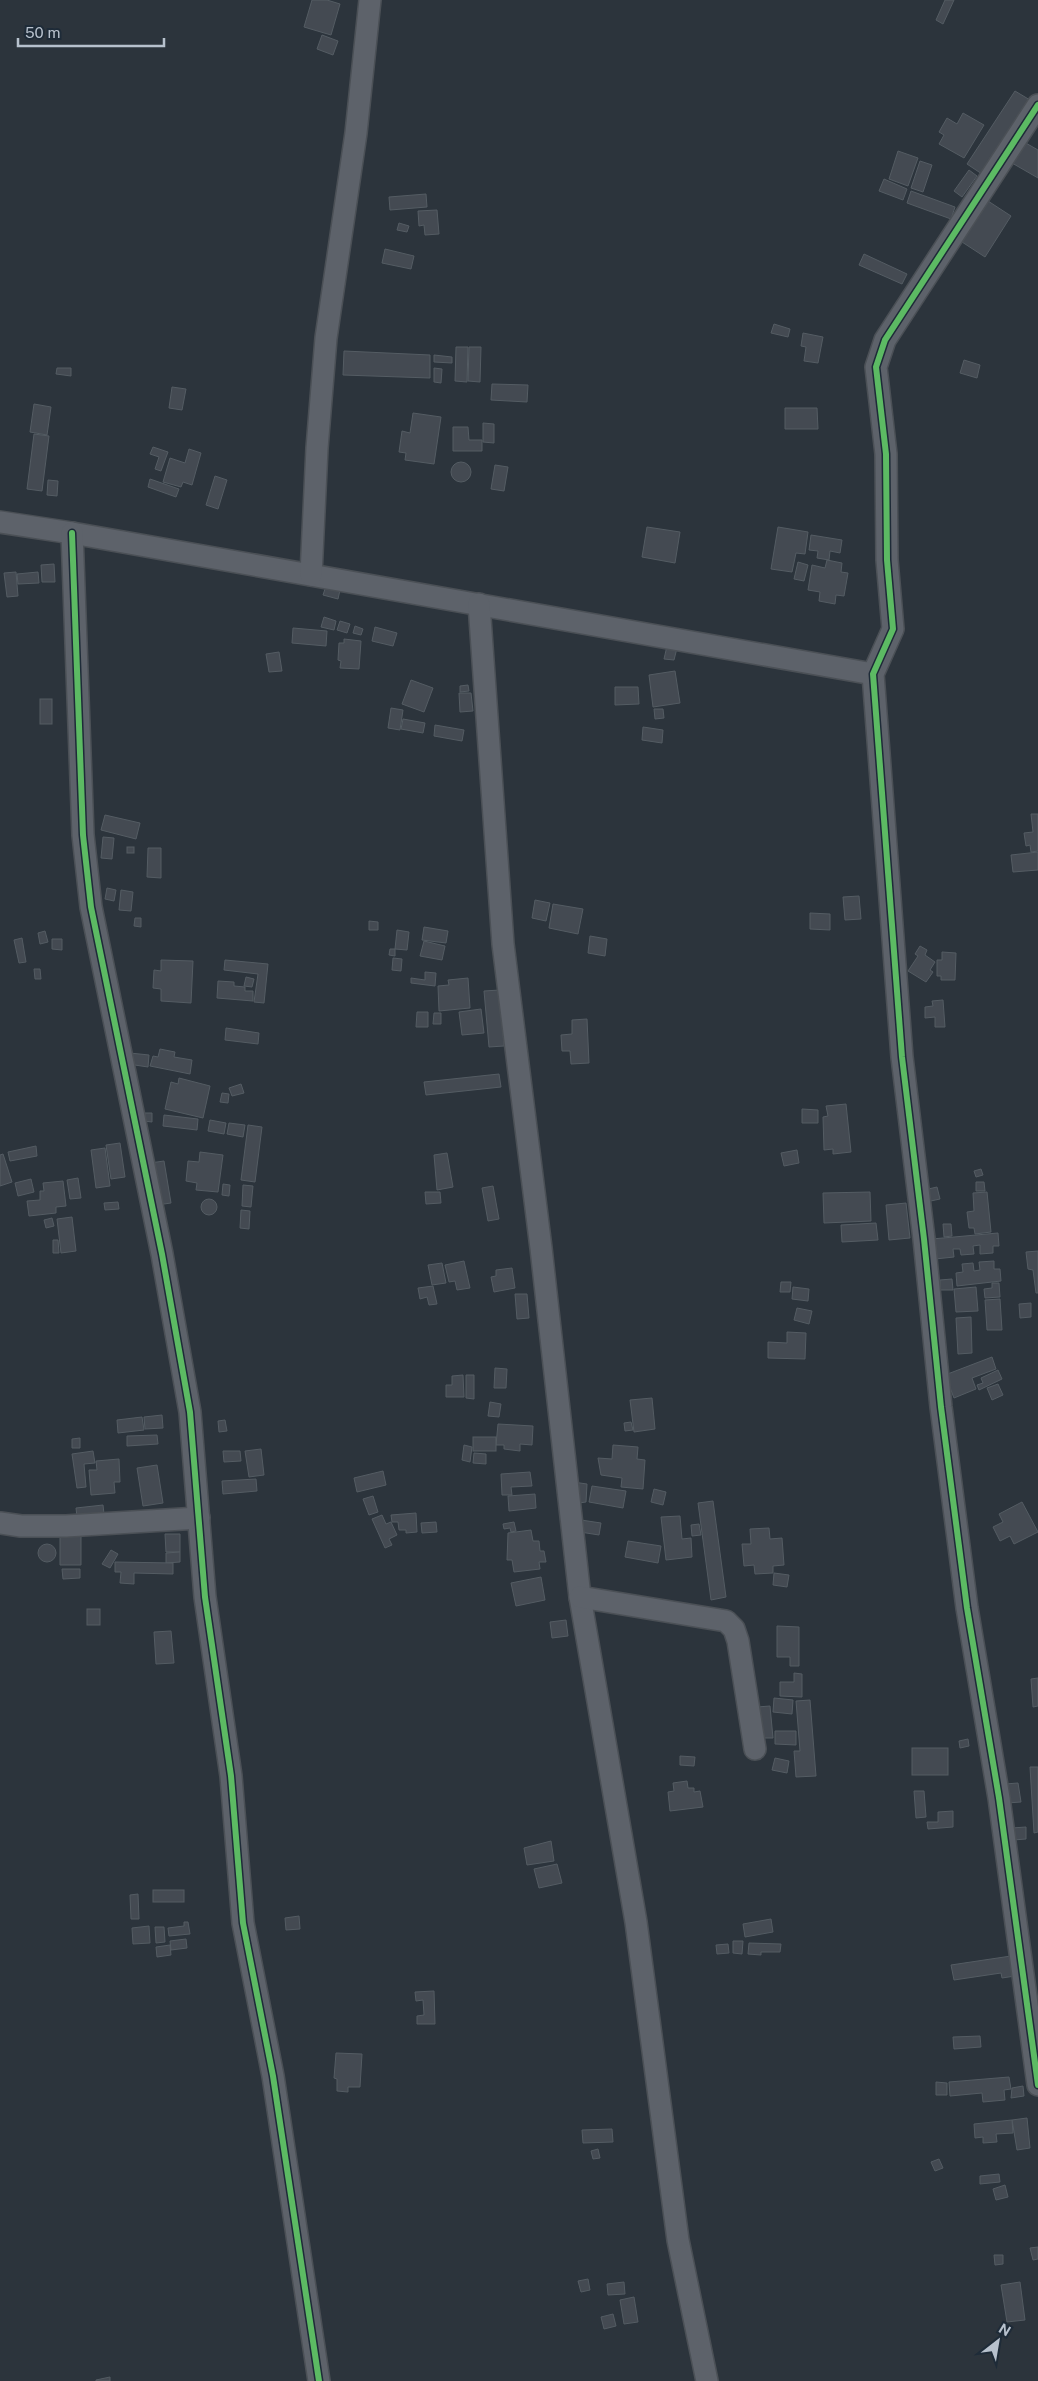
<svg xmlns="http://www.w3.org/2000/svg" width="1038" height="2381" font-family="'Public Sans',sans-serif">
<rect width="100%" height="100%" fill="#2c343c"/>
<g fill="#444a52" stroke="#545c63">
<polygon points="312,0 327,0 340,4 331,35 304,27"/>
<polygon points="945,0 954,0 943,24 936,20"/>
<polygon points="322,35 338,41 333,55 317,49"/>
<polygon points="1015,91 1030,100 982,174 967,164"/>
<polygon points="963,113 984,125 964,158 939,144 944,135 939,132 947,118 957,124"/>
<polygon points="1024,142 1038,150 1038,178 1012,163"/>
<polygon points="898,151 918,158 908,186 889,179"/>
<polygon points="920,161 932,165 923,192 911,188"/>
<polygon points="969,170 977,176 962,197 954,191"/>
<polygon points="884,179 907,189 903,200 879,191"/>
<polygon points="911,191 955,207 951,219 907,203"/>
<polygon points="426,194 427,207 390,210 389,197"/>
<polygon points="988,201 1011,216 985,257 962,242"/>
<polygon points="437,210 439,234 425,235 424,225 419,226 418,211"/>
<polygon points="399,223 409,226 407,232 397,230"/>
<polygon points="385,249 414,256 411,269 382,263"/>
<polygon points="864,254 907,274 902,284 859,265"/>
<polygon points="774,324 790,329 788,337 771,333"/>
<polygon points="803,333 823,337 818,363 804,361 806,347 801,346"/>
<polygon points="456,347 468,347 467,382 455,381"/>
<polygon points="469,347 481,347 480,382 468,381"/>
<polygon points="344,351 430,355 430,378 343,375"/>
<polygon points="434,355 452,357 452,363 434,362"/>
<polygon points="964,360 980,365 977,378 960,373"/>
<polygon points="57,368 71,368 71,376 56,374"/>
<polygon points="434,368 442,369 441,383 434,382"/>
<polygon points="492,384 528,385 527,402 491,400"/>
<polygon points="172,387 186,389 182,410 169,408"/>
<polygon points="34,404 51,407 47,435 30,432"/>
<polygon points="785,408 817,408 818,429 785,429"/>
<polygon points="413,413 441,417 434,464 405,460 406,453 399,452 402,431 410,433"/>
<polygon points="483,423 494,424 494,443 483,442"/>
<polygon points="453,427 468,427 469,440 482,440 482,451 453,451"/>
<polygon points="34,434 49,436 42,491 27,489"/>
<polygon points="153,447 168,452 161,471 155,469 159,457 150,454"/>
<polygon points="189,449 201,453 192,485 183,482 181,487 163,482 170,458 185,463"/>
<circle cx="461" cy="472" r="10"/>
<polygon points="495,465 508,467 504,491 491,489"/>
<polygon points="215,476 227,480 218,509 206,505"/>
<polygon points="150,479 179,489 176,497 148,487"/>
<polygon points="48,480 58,481 57,496 47,495"/>
<polygon points="647,527 680,532 675,563 642,557"/>
<polygon points="778,527 808,532 805,554 796,553 792,572 771,569"/>
<polygon points="811,535 842,540 840,553 830,551 829,560 817,558 818,551 809,550"/>
<polygon points="827,560 842,563 841,572 848,573 844,596 836,595 835,604 819,601 820,592 808,590 812,565 825,568"/>
<polygon points="798,562 808,565 804,581 794,579"/>
<polygon points="54,564 55,582 42,582 41,565"/>
<polygon points="16,572 18,596 7,597 4,573"/>
<polygon points="38,572 39,583 18,584 17,574"/>
<polygon points="326,586 340,590 338,599 323,595"/>
<polygon points="324,617 336,621 334,630 321,627"/>
<polygon points="340,621 350,624 347,633 337,630"/>
<polygon points="355,626 363,629 361,635 353,633"/>
<polygon points="375,627 397,633 393,646 372,641"/>
<polygon points="293,628 327,631 326,646 292,643"/>
<polygon points="344,639 361,641 359,669 340,668 341,661 338,660 339,643 344,643"/>
<polygon points="667,646 677,648 674,660 664,659"/>
<polygon points="279,652 282,671 269,672 266,654"/>
<polygon points="675,671 680,703 653,707 649,675"/>
<polygon points="411,680 433,688 424,712 402,704"/>
<polygon points="468,685 469,691 460,692 460,686"/>
<polygon points="615,687 638,687 639,704 615,705"/>
<polygon points="459,693 471,693 473,711 460,712"/>
<rect x="40" y="699" width="12" height="25"/>
<polygon points="391,708 403,710 400,730 388,728"/>
<polygon points="654,709 663,709 664,718 655,719"/>
<polygon points="403,719 425,723 423,733 401,729"/>
<polygon points="435,725 464,730 462,741 434,736"/>
<polygon points="643,727 663,730 662,743 642,740"/>
<polygon points="1031,814 1038,814 1038,851 1031,852 1030,845 1026,846 1024,833 1033,832"/>
<polygon points="105,815 140,823 136,839 101,830"/>
<polygon points="103,837 114,838 112,859 101,858"/>
<rect x="127" y="847" width="7" height="6"/>
<polygon points="148,848 161,848 161,878 147,877"/>
<polygon points="1038,852 1038,870 1013,872 1011,855"/>
<polygon points="107,888 116,890 114,901 105,899"/>
<polygon points="121,890 133,892 131,911 119,910"/>
<polygon points="859,896 861,919 845,920 843,897"/>
<polygon points="535,900 550,903 546,921 532,918"/>
<polygon points="553,904 583,909 578,934 549,928"/>
<polygon points="810,913 830,914 830,930 810,929"/>
<polygon points="135,918 141,918 141,927 134,926"/>
<polygon points="369,921 378,922 378,930 369,930"/>
<polygon points="424,927 448,931 446,943 422,940"/>
<polygon points="397,930 409,932 407,950 395,949"/>
<polygon points="45,931 48,942 40,944 38,933"/>
<polygon points="590,936 607,939 605,956 588,953"/>
<polygon points="22,938 26,962 19,963 14,940"/>
<polygon points="52,939 62,939 62,950 52,949"/>
<polygon points="424,941 445,946 442,960 420,956"/>
<polygon points="920,946 927,950 925,955 935,962 930,970 933,972 926,982 908,971 918,956 915,954"/>
<polygon points="390,949 395,949 395,956 389,955"/>
<polygon points="942,952 956,953 955,980 941,980 941,976 937,976 937,960 942,960"/>
<polygon points="393,958 402,959 401,971 392,970"/>
<polygon points="161,960 193,961 191,1003 161,1001 161,989 153,988 154,970 161,971"/>
<polygon points="225,960 268,964 264,1003 254,1002 258,974 224,970"/>
<polygon points="34,969 40,969 41,979 35,979"/>
<polygon points="425,972 436,973 435,986 411,983 411,978 425,980"/>
<polygon points="246,977 254,979 252,987 244,986"/>
<polygon points="468,978 470,1008 439,1011 438,986 449,985 448,980"/>
<polygon points="218,981 234,982 234,986 245,987 245,991 253,991 253,1001 217,998"/>
<polygon points="500,990 504,1046 489,1047 484,991"/>
<polygon points="943,1000 945,1027 935,1027 935,1017 925,1018 925,1007 933,1006 932,1001"/>
<polygon points="481,1009 484,1033 462,1035 459,1012"/>
<polygon points="417,1012 428,1012 428,1027 416,1027"/>
<polygon points="434,1013 441,1013 441,1024 433,1024"/>
<polygon points="587,1019 589,1063 571,1064 570,1051 562,1051 561,1035 572,1034 572,1020"/>
<polygon points="226,1028 259,1033 258,1044 225,1040"/>
<polygon points="160,1049 175,1052 174,1057 192,1060 190,1074 150,1066 153,1056 158,1057"/>
<polygon points="130,1053 149,1055 148,1067 128,1064"/>
<polygon points="499,1074 501,1087 426,1095 424,1082"/>
<polygon points="179,1078 210,1086 203,1118 165,1109 171,1082 178,1084"/>
<polygon points="241,1084 244,1093 232,1096 229,1088"/>
<polygon points="222,1093 229,1094 228,1103 220,1102"/>
<polygon points="846,1104 851,1152 833,1154 833,1149 824,1150 823,1117 828,1116 826,1106"/>
<polygon points="802,1109 818,1110 818,1123 802,1123"/>
<polygon points="145,1113 152,1113 152,1122 144,1121"/>
<polygon points="164,1115 198,1119 197,1130 163,1126"/>
<polygon points="210,1120 226,1123 224,1134 208,1131"/>
<polygon points="229,1123 245,1125 243,1137 227,1134"/>
<polygon points="248,1125 262,1127 255,1182 241,1180"/>
<polygon points="120,1143 125,1177 111,1179 106,1145"/>
<polygon points="36,1146 37,1156 10,1161 8,1152"/>
<polygon points="105,1148 110,1186 96,1188 91,1150"/>
<polygon points="797,1150 799,1163 784,1166 781,1153"/>
<polygon points="200,1152 223,1155 218,1192 196,1190 197,1183 186,1181 188,1161 199,1162"/>
<polygon points="447,1153 453,1187 437,1190 434,1155"/>
<polygon points="3,1154 12,1182 0,1186 0,1155"/>
<polygon points="164,1161 171,1203 157,1205 150,1163"/>
<polygon points="981,1169 983,1175 976,1177 974,1171"/>
<polygon points="78,1178 81,1198 70,1199 67,1180"/>
<polygon points="31,1179 34,1192 18,1196 15,1183"/>
<polygon points="63,1181 66,1206 56,1207 56,1213 29,1216 27,1201 40,1200 40,1191 44,1191 43,1183"/>
<polygon points="976,1182 984,1182 985,1191 976,1191"/>
<polygon points="223,1184 230,1185 229,1196 222,1195"/>
<polygon points="243,1185 253,1186 251,1207 242,1206"/>
<polygon points="493,1186 499,1219 488,1221 482,1188"/>
<polygon points="937,1187 940,1199 926,1202 924,1190"/>
<polygon points="425,1192 440,1192 441,1203 426,1204"/>
<polygon points="870,1192 871,1221 824,1223 823,1193"/>
<polygon points="987,1192 991,1232 975,1234 974,1228 969,1228 967,1212 974,1211 973,1193"/>
<circle cx="209" cy="1207" r="8"/>
<polygon points="118,1202 119,1209 105,1210 104,1203"/>
<polygon points="906,1203 910,1238 889,1240 886,1205"/>
<polygon points="241,1210 250,1211 249,1229 240,1228"/>
<polygon points="72,1217 76,1251 61,1253 57,1219"/>
<polygon points="52,1218 54,1226 46,1228 44,1220"/>
<polygon points="876,1223 878,1240 842,1242 841,1225"/>
<polygon points="943,1224 951,1224 952,1236 944,1237"/>
<polygon points="998,1233 999,1246 993,1246 993,1253 980,1254 980,1245 973,1246 974,1254 961,1255 960,1249 953,1249 954,1257 935,1259 932,1239"/>
<polygon points="53,1240 58,1240 59,1253 53,1253"/>
<polygon points="1038,1251 1038,1293 1036,1293 1033,1270 1028,1269 1026,1252"/>
<polygon points="464,1261 470,1288 457,1290 455,1281 449,1282 445,1265"/>
<polygon points="994,1261 994,1269 1000,1269 1001,1281 957,1286 956,1273 963,1272 962,1264 973,1263 974,1271 980,1270 979,1262"/>
<polygon points="442,1263 446,1283 432,1285 428,1265"/>
<polygon points="512,1268 515,1288 494,1292 491,1277 496,1276 496,1270"/>
<polygon points="952,1279 953,1290 940,1290 940,1280"/>
<polygon points="781,1282 791,1282 790,1292 780,1292"/>
<polygon points="992,1283 999,1283 1000,1297 985,1298 984,1289 992,1288"/>
<polygon points="433,1286 437,1304 429,1305 427,1297 420,1299 418,1288"/>
<polygon points="793,1287 809,1289 808,1301 792,1299"/>
<polygon points="976,1287 978,1311 956,1312 954,1289"/>
<polygon points="515,1294 527,1294 529,1318 517,1319"/>
<polygon points="1000,1299 1002,1330 987,1330 985,1300"/>
<polygon points="1031,1303 1031,1317 1020,1318 1019,1304"/>
<polygon points="797,1308 812,1311 809,1324 794,1320"/>
<polygon points="971,1317 972,1353 958,1354 956,1318"/>
<polygon points="787,1332 806,1333 805,1359 768,1358 768,1342 787,1343"/>
<polygon points="992,1357 996,1369 972,1378 976,1389 954,1398 945,1375"/>
<polygon points="495,1368 507,1369 506,1388 494,1388"/>
<polygon points="998,1370 1002,1379 979,1390 977,1385 983,1383 981,1378"/>
<polygon points="463,1375 464,1397 446,1397 446,1385 452,1385 452,1376"/>
<polygon points="466,1375 474,1375 474,1399 466,1398"/>
<polygon points="998,1384 1003,1395 992,1400 987,1388"/>
<polygon points="652,1398 655,1429 634,1432 630,1400"/>
<polygon points="490,1402 501,1404 499,1417 488,1416"/>
<polygon points="162,1415 163,1428 145,1429 144,1417"/>
<polygon points="142,1417 144,1430 118,1433 117,1420"/>
<polygon points="225,1420 227,1431 219,1432 218,1421"/>
<polygon points="631,1422 633,1430 625,1431 624,1423"/>
<polygon points="498,1424 533,1426 532,1445 520,1444 520,1451 504,1449 504,1445 496,1445"/>
<polygon points="157,1435 158,1444 127,1446 127,1436"/>
<rect x="473" y="1437" width="23" height="14"/>
<polygon points="80,1438 80,1448 72,1448 72,1439"/>
<polygon points="464,1445 472,1447 470,1462 462,1460"/>
<polygon points="613,1445 638,1447 637,1459 645,1460 643,1489 621,1487 622,1478 601,1475 598,1458 612,1459"/>
<polygon points="261,1449 264,1475 249,1477 245,1451"/>
<polygon points="93,1451 95,1463 84,1464 86,1487 77,1488 72,1454"/>
<polygon points="223,1451 240,1451 241,1461 224,1462"/>
<polygon points="474,1453 486,1454 486,1464 473,1463"/>
<polygon points="119,1459 120,1482 114,1482 115,1493 91,1495 89,1470 97,1470 96,1461"/>
<polygon points="157,1465 163,1503 143,1506 137,1468"/>
<polygon points="383,1471 386,1485 357,1492 354,1478"/>
<polygon points="530,1472 532,1486 511,1487 512,1495 502,1495 501,1474"/>
<polygon points="256,1479 257,1491 223,1494 222,1481"/>
<polygon points="573,1482 587,1484 586,1502 579,1503"/>
<polygon points="592,1486 626,1491 623,1508 589,1502"/>
<polygon points="654,1489 666,1492 663,1505 651,1502"/>
<polygon points="535,1494 536,1508 509,1511 508,1496"/>
<polygon points="373,1496 378,1512 369,1515 363,1499"/>
<polygon points="713,1501 726,1597 711,1600 698,1503"/>
<polygon points="1022,1502 1038,1532 1014,1544 1010,1536 1000,1541 993,1527 1003,1522 999,1514"/>
<polygon points="103,1505 104,1514 77,1517 76,1508"/>
<polygon points="416,1513 417,1532 406,1533 406,1530 399,1530 398,1522 392,1522 391,1515"/>
<polygon points="382,1515 386,1524 391,1522 397,1535 389,1539 392,1545 385,1548 372,1519"/>
<polygon points="680,1516 682,1539 691,1538 692,1557 666,1560 661,1517"/>
<polygon points="581,1520 601,1523 599,1535 580,1532"/>
<polygon points="436,1522 437,1532 422,1533 421,1523"/>
<polygon points="514,1522 516,1531 511,1532 510,1528 504,1529 503,1524"/>
<polygon points="699,1524 701,1535 692,1536 691,1525"/>
<polygon points="769,1528 770,1539 782,1538 784,1565 773,1566 773,1573 755,1574 754,1565 744,1566 742,1544 751,1544 750,1529"/>
<polygon points="531,1530 533,1541 539,1541 540,1551 544,1551 546,1562 539,1562 540,1569 514,1572 512,1560 507,1560 508,1533"/>
<polygon points="81,1533 81,1565 60,1565 60,1534"/>
<polygon points="165,1534 180,1534 180,1552 166,1552"/>
<polygon points="628,1541 661,1546 658,1563 625,1557"/>
<circle cx="47" cy="1553" r="9"/>
<polygon points="111,1550 118,1554 110,1568 102,1564"/>
<polygon points="180,1552 180,1562 166,1563 166,1553"/>
<polygon points="115,1562 173,1563 173,1574 134,1573 134,1584 120,1583 121,1572 115,1572"/>
<polygon points="62,1569 80,1569 80,1578 63,1579"/>
<polygon points="774,1573 789,1575 787,1587 773,1585"/>
<polygon points="541,1577 545,1600 516,1606 511,1583"/>
<rect x="87" y="1609" width="13" height="16"/>
<polygon points="566,1620 568,1636 552,1638 550,1622"/>
<polygon points="777,1626 799,1627 799,1666 790,1666 790,1657 777,1657"/>
<polygon points="171,1631 174,1663 156,1664 154,1632"/>
<polygon points="794,1673 802,1674 802,1697 780,1696 780,1682 794,1682"/>
<polygon points="1038,1678 1038,1706 1033,1707 1031,1679"/>
<polygon points="774,1698 793,1700 792,1714 773,1712"/>
<polygon points="810,1700 816,1776 796,1777 794,1751 800,1751 796,1701"/>
<polygon points="770,1706 773,1738 759,1738 757,1707"/>
<polygon points="775,1731 796,1731 796,1745 775,1744"/>
<polygon points="968,1739 969,1746 960,1748 959,1741"/>
<rect x="912" y="1748" width="36" height="27"/>
<polygon points="680,1756 695,1757 694,1766 680,1765"/>
<polygon points="775,1758 789,1761 787,1773 772,1770"/>
<polygon points="1030,1767 1038,1767 1038,1832 1034,1833"/>
<polygon points="687,1781 688,1788 694,1788 694,1792 700,1791 703,1807 670,1811 668,1792 674,1791 673,1783"/>
<polygon points="1018,1783 1021,1802 1007,1803 1005,1784"/>
<polygon points="914,1791 924,1791 926,1817 916,1818"/>
<polygon points="953,1811 953,1827 928,1829 927,1822 938,1822 938,1812"/>
<polygon points="1026,1827 1026,1839 1013,1840 1012,1828"/>
<polygon points="551,1841 554,1861 527,1865 524,1848"/>
<polygon points="557,1864 562,1883 539,1888 534,1869"/>
<rect x="153" y="1890" width="31" height="12"/>
<polygon points="138,1894 139,1919 131,1919 130,1895"/>
<polygon points="299,1916 300,1929 286,1930 285,1918"/>
<polygon points="771,1919 773,1932 745,1937 743,1924"/>
<polygon points="184,1922 188,1922 190,1934 169,1936 168,1928 184,1926"/>
<polygon points="149,1926 150,1943 133,1944 132,1928"/>
<polygon points="155,1927 164,1927 165,1942 156,1943"/>
<polygon points="186,1939 187,1948 171,1950 170,1941"/>
<polygon points="733,1941 743,1941 742,1954 733,1953"/>
<polygon points="749,1943 781,1944 780,1952 761,1952 761,1955 748,1954"/>
<polygon points="728,1944 729,1953 717,1954 716,1945"/>
<polygon points="170,1945 171,1955 157,1957 156,1947"/>
<polygon points="1011,1956 1015,1976 1002,1978 1001,1973 954,1980 951,1965"/>
<polygon points="434,1991 435,2024 417,2024 417,2016 424,2015 423,2000 416,2001 415,1992"/>
<polygon points="980,2036 981,2047 954,2049 953,2037"/>
<polygon points="336,2053 362,2054 360,2087 348,2087 348,2092 337,2091 337,2079 334,2078"/>
<polygon points="1009,2077 1011,2089 1004,2090 1005,2100 983,2102 982,2093 950,2096 949,2082"/>
<polygon points="936,2082 947,2083 947,2095 936,2095"/>
<polygon points="1023,2086 1024,2096 1011,2098 1012,2088"/>
<polygon points="1027,2118 1030,2148 1017,2150 1012,2120"/>
<polygon points="1012,2120 1013,2133 996,2134 997,2142 983,2143 983,2137 975,2138 974,2124"/>
<polygon points="612,2129 613,2142 583,2143 582,2130"/>
<polygon points="598,2149 600,2158 593,2159 591,2151"/>
<polygon points="939,2159 943,2168 935,2171 931,2162"/>
<polygon points="999,2174 1000,2182 980,2184 980,2176"/>
<polygon points="1005,2185 1008,2197 996,2200 993,2189"/>
<polygon points="1038,2247 1038,2259 1033,2260 1030,2248"/>
<polygon points="994,2255 1003,2255 1003,2264 995,2265"/>
<polygon points="588,2279 590,2290 581,2292 578,2281"/>
<polygon points="624,2282 625,2294 608,2295 607,2284"/>
<polygon points="1020,2282 1025,2320 1007,2322 1001,2285"/>
<polygon points="634,2297 638,2322 624,2324 620,2300"/>
<polygon points="613,2314 616,2326 604,2329 601,2317"/>
<polygon points="110,2377 110,2381 96,2381 96,2380"/>
</g>
<g fill="none" stroke-linecap="round" stroke-linejoin="round">
<defs>
<g id="street">
<polyline points="1038,105 885,340 876,367 886,454 887,560 893,629 873,674 902,1057 924,1239 941,1407 967,1608 999,1798 1038,2085"/>
<polyline points="0,522 72,533 873,674"/>
<polyline points="72,533 83,835 91,907 162,1254 190,1412 205,1597 231,1776 243,1923 273,2076 319,2381"/>
<polyline points="311,575 317,448 326,338 356,133 370,0"/>
<polyline points="479,604 503,944 541,1248 580,1597 636,1922 678,2240 707,2381"/>
<polyline points="0,1523 21,1526 66,1526 199,1518"/>
<polyline points="580,1597 726,1621 734,1629 738,1641 755,1749"/>
</g>
</defs>
<use href="#street" stroke="#4b5056" stroke-width="24"/>
<use href="#street" stroke="#5d626a" stroke-width="21"/>
<defs>
<g id="cycleway">
<polyline points="1038,105 885,340 876,367 886,454 887,560 893,629 873,674 902,1057 924,1239 941,1407 967,1608 999,1798 1038,2085"/>
<polyline points="72,533 83,835 91,907 162,1254 190,1412 205,1597 231,1776 243,1923 273,2076 319,2381"/>
</g>
</defs>
<use href="#cycleway" stroke="#1e2b38" stroke-width="9"/>
<use href="#cycleway" stroke="#5cba63" stroke-width="6"/>
</g>
<g transform="translate(998 2341) rotate(31)" stroke="#1e2b38" stroke-width="4" paint-order="stroke">
<path d="M0-4L9 19L0 12L-9 19Z" fill="#b7c1cd"/>
<text y="-8" font-size="14" font-weight="bold" text-anchor="middle" fill="#b7c1cd">N</text>
</g>
<path d="M18 38v8h146v-8" fill="none" stroke="#b7c1cd" stroke-width="2.5"/>
<text x="25" y="38" font-size="15" fill="#b7c1cd" stroke="#1e2b38" stroke-width="4" paint-order="stroke">50 m</text>
</svg>
